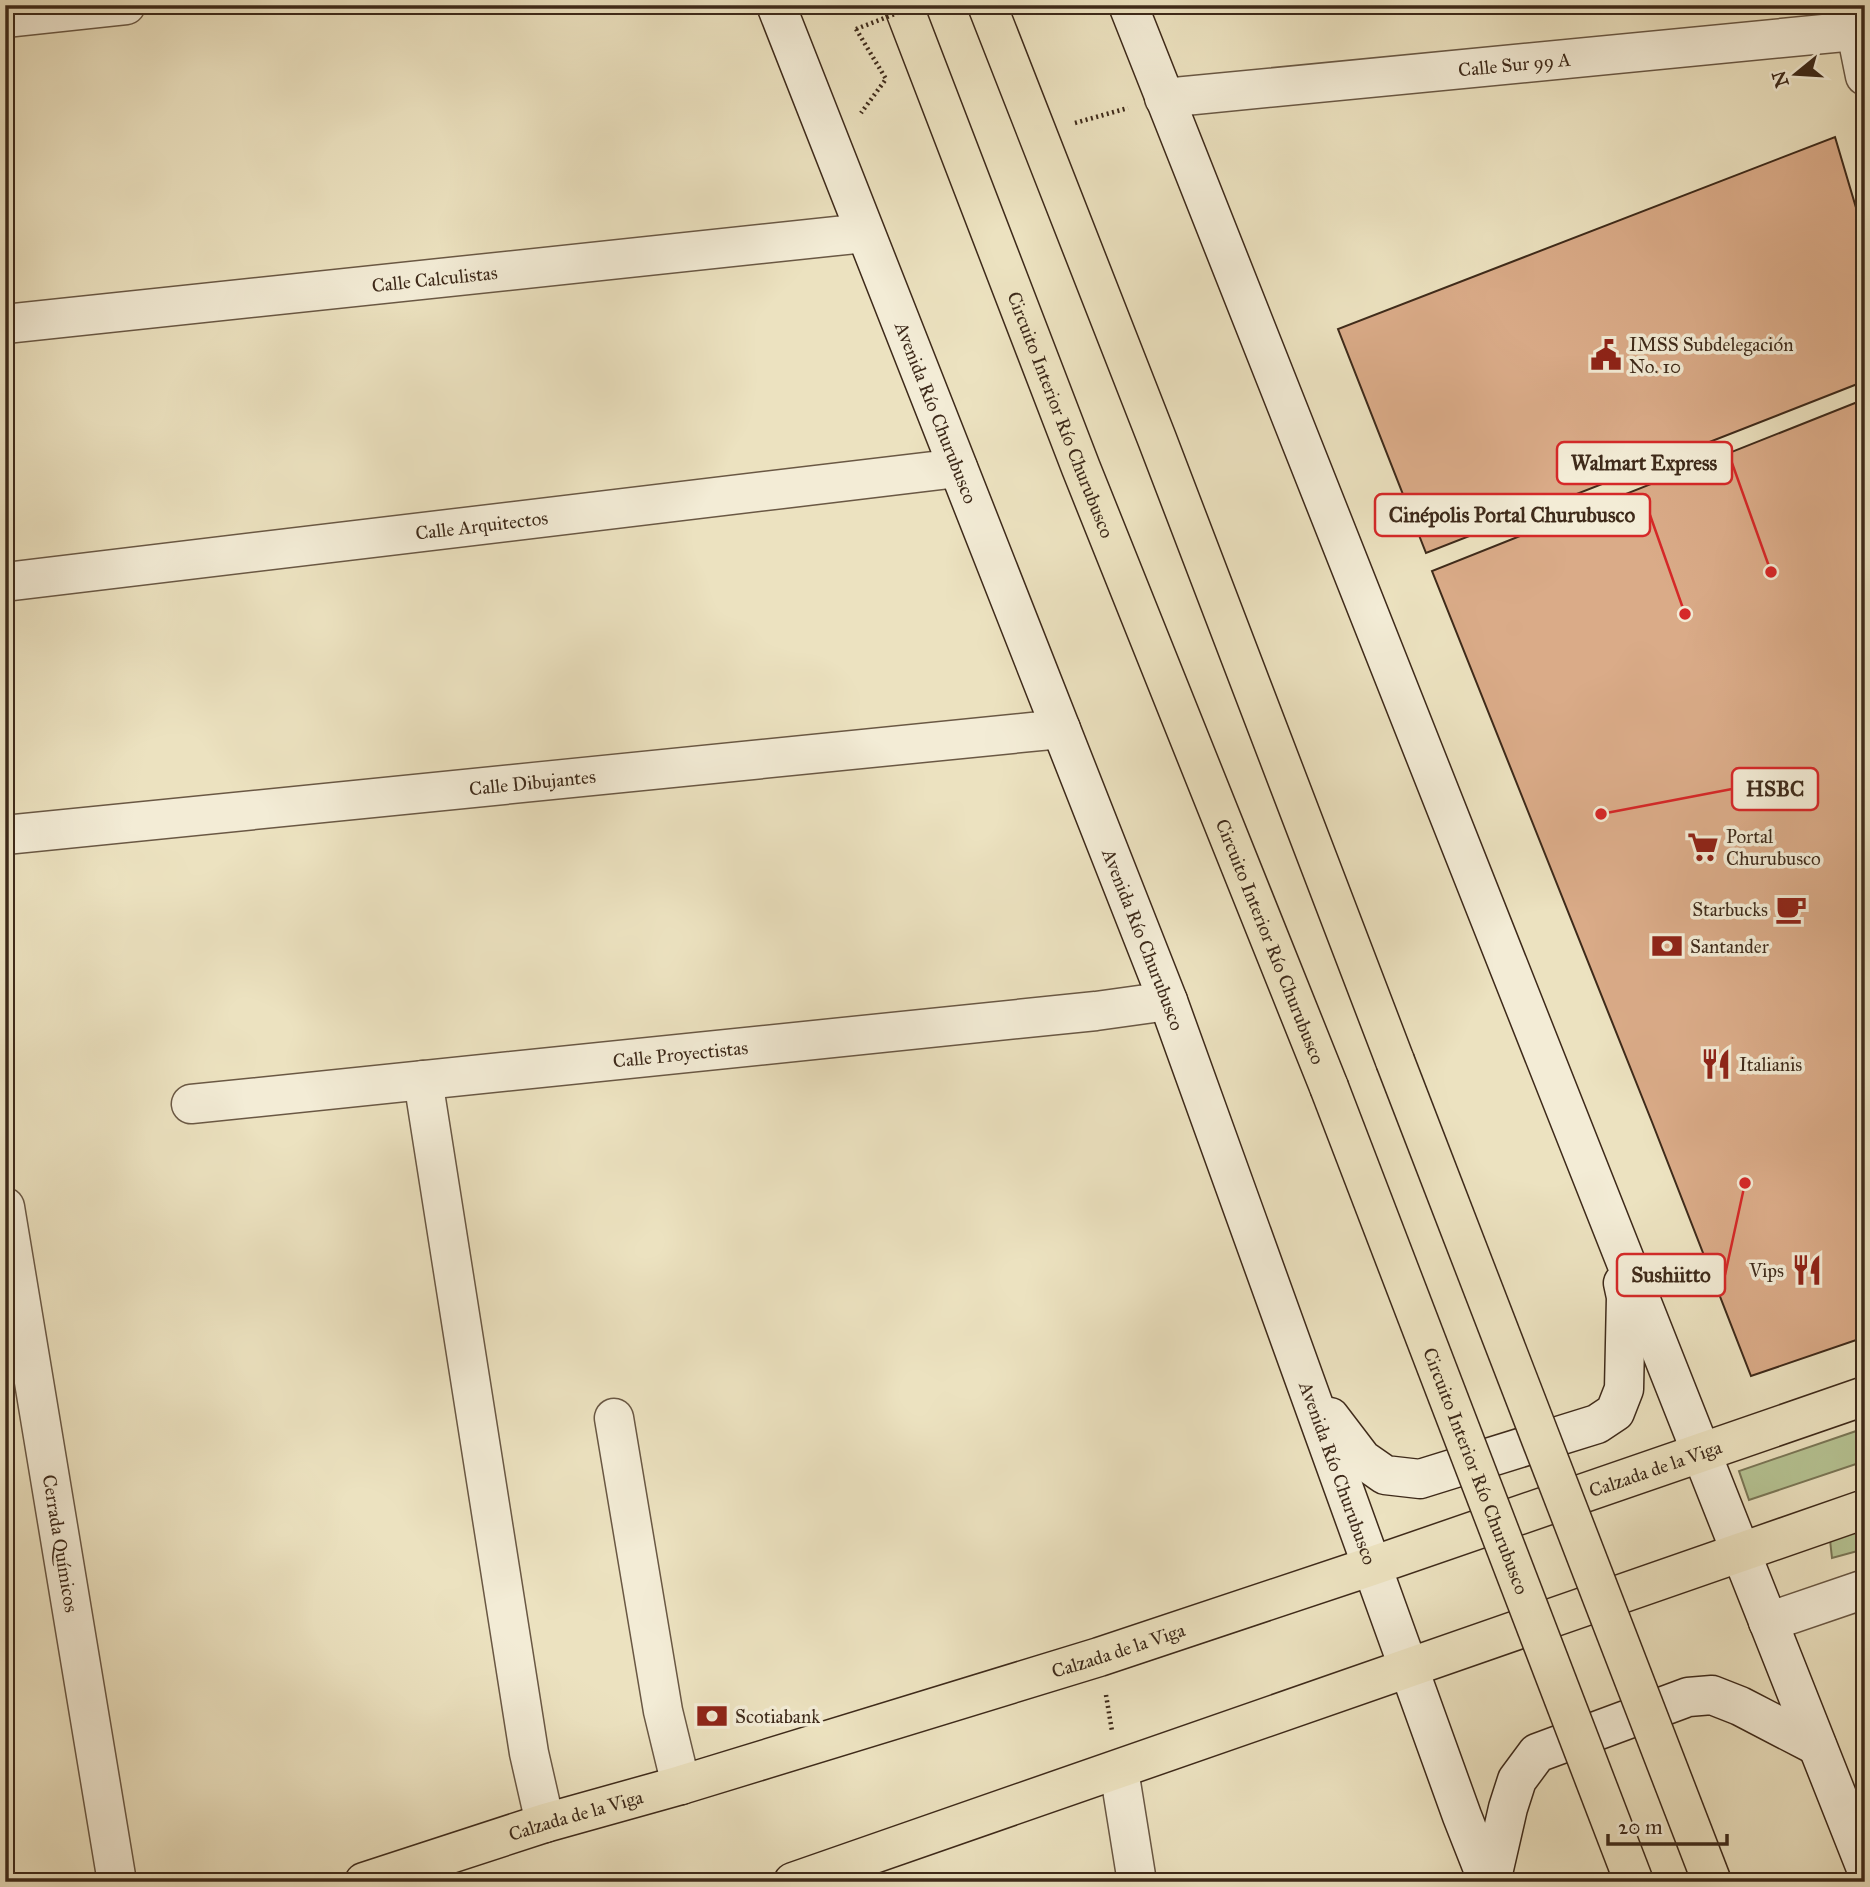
<svg xmlns="http://www.w3.org/2000/svg" width="1870" height="1887" font-family="'IM FELL Great Primer',serif">
<rect width="100%" height="100%" fill="#ece2c0"/>
<filter id="stains"><feTurbulence type="fractalNoise" baseFrequency=".00286" numOctaves="4"/><feColorMatrix values="0 0 0 0 .2 0 0 0 0 .09 0 0 0 0 .02 0 0 0 .5 -.17"/></filter>
<radialGradient id="worn" r=".72"><stop offset=".6" stop-color="#630" stop-opacity="0"/><stop offset="1" stop-color="#630" stop-opacity=".3"/></radialGradient>
<g fill="#b6c494" stroke="#7a7757" stroke-width="2">
<polygon points="1865,1428 1865,1461 1749,1500 1739,1471"/>
<polygon points="1865,1528 1865,1549 1832,1558 1830,1540"/>
</g>
<g fill="#daab88" stroke="#3e2a1a" stroke-width="2">
<polygon points="1835,137 1865,238 1865,381 1426,553 1338,329"/>
<polygon points="1865,399 1865,1337 1751,1376 1652,1122 1432,571"/>
</g>
<g fill="none" stroke-linecap="round" stroke-linejoin="round">
<defs>
<g id="minor">
<polyline points="1851,7 1865,76"/>
<polyline points="5,18 126,5"/>
<path id="s1" d="M1164 98 1865 30"/>
<path id="s2" d="M5 324 865 233"/>
<path id="s3" d="M5 582 958 468"/>
<path id="s4" d="M5 835 1061 729"/>
<polyline points="423,1080 529,1753 545,1823"/>
<path id="s5" d="M191 1104 1096 1011 1168 1001"/>
<path id="s6" d="M5 1207 117 1882"/>
<polyline points="614,1418 663,1711 681,1785"/>
</g>
<g id="tertiary">
<polyline points="1768,1622 1865,1589"/>
<polyline points="1119,1770 1137,1882"/>
</g>
<g id="secondary">
<path id="s7" d="M776 5 1168 1001 1462 1816 1488 1882"/>
<polyline points="1128,5 1865,1866"/>
<polyline points="1330,1417 1362,1459 1385,1475 1420,1479 1597,1424 1615,1412 1624,1389 1626,1297 1623,1283"/>
<polyline points="1491,1882 1508,1808 1517,1780 1537,1753 1688,1697 1712,1695 1740,1706 1817,1746"/>
</g>
<g id="primary">
<path id="s8" d="M364 1882 545 1823 681 1785 1099 1657 1372 1566 1865 1396"/>
<polyline points="793,1882 1865,1509"/>
</g>
<g id="motorway">
<path id="s9" d="M903 5 1081 468 1329 1087"/>
<polyline points="987,5 1157,439 1395,1061"/>
</g>
</defs>
<use href="#minor" stroke="#6a5844" stroke-width="41"/>
<use href="#tertiary" stroke="#6a5844" stroke-width="41"/>
<use href="#secondary" stroke="#3e2a1a" stroke-width="41"/>
<use href="#primary" stroke="#3e2a1a" stroke-width="41"/>
<use href="#motorway" stroke="#3e2a1a" stroke-width="41"/>
<g stroke="#3e2a1a" stroke-width="4.5" stroke-dasharray="2 3.5" stroke-linecap="butt">
<polyline points="856,29 886,79 861,113"/>
<polyline points="1075,123 1128,108"/>
<polyline points="1106,1695 1112,1731"/>
</g>
<use href="#minor" stroke="#f3ecd6" stroke-width="38"/>
<use href="#tertiary" stroke="#f3ecd6" stroke-width="38"/>
<use href="#secondary" stroke="#f3ecd6" stroke-width="38"/>
<use href="#primary" stroke="#ece2c0" stroke-width="38"/>
<use href="#motorway" stroke="#ece2c0" stroke-width="38"/>
<defs>
<g id="motorway-bridge">
<polyline points="1395,1061 1712,1882"/>
<path id="s10" d="M1329 1087 1634 1882"/>
</g>
</defs>
<use href="#motorway-bridge" stroke="#3e2a1a" stroke-width="41" stroke-linecap="butt"/>
<polyline stroke="#3e2a1a" stroke-width="4.5" stroke-dasharray="2 3.5" stroke-linecap="butt" points="856,29 918,5"/>
<use href="#motorway-bridge" stroke="#ece2c0" stroke-width="38"/>
</g>
<defs>
<symbol id="civic-bare" viewBox="-9 -9 18 18"><path d="M-.6-6.5H3V-4.5H.6V-3L4-1V1h2V6H-6V1h2V-1L-.6-3ZM-1.2 2.5V6h2.4V2.5Z" fill="#8f2418" stroke="#f3ecd6" stroke-width="2.5" paint-order="stroke"/></symbol>
<symbol id="supermarket-bare" viewBox="-9 -9 18 18"><path d="M-6-5.5h2.5l.6 2H6L4.5 2H-2.5L-4.4-4H-6ZM-1.5 3.2a1.3 1.3 0 1 0 .1 0ZM3 3.2a1.3 1.3 0 1 0 .1 0Z" fill="#8f2418" stroke="#f3ecd6" stroke-width="2.5" paint-order="stroke"/></symbol>
<symbol id="cafe-bare" viewBox="-9 -9 18 18"><path d="M-5.5-4.5H6V0H3Q3 3.5 0 3.5H-2.5Q-5.5 3.5-5.5 0ZM3-3.2v2h1.7v-2ZM-6 4.5H4V6H-6Z" fill="#8f2418" stroke="#f3ecd6" stroke-width="2.5" paint-order="stroke"/></symbol>
<symbol id="bank-bare" viewBox="-9 -9 18 18"><path d="M-6-4H6V4H-6ZM0-2.3a2.3 2.3 0 1 0 0 4.6a2.3 2.3 0 1 0 0-4.6Z" fill="#8f2418" stroke="#f3ecd6" stroke-width="2.5" paint-order="stroke"/></symbol>
<symbol id="restaurant-bare" viewBox="-9 -9 18 18"><path d="M-5-6h1v4h1v-4h1v4h1v-4h1v5L-1.5 .5V6h-2V.5L-5-1ZM5-6V6H3V1.5H1.5Q1.5-4 5-6Z" fill="#8f2418" stroke="#f3ecd6" stroke-width="2.5" paint-order="stroke"/></symbol>
</defs>
<g fill-rule="evenodd">
<use href="#civic-bare" x="1584" y="333" width="44" height="44"/>
<use href="#supermarket-bare" x="1681" y="825" width="44" height="44"/>
<use href="#cafe-bare" x="1769" y="887" width="44" height="44"/>
<use href="#bank-bare" x="1645" y="924" width="44" height="44"/>
<use href="#restaurant-bare" x="1694" y="1042" width="44" height="44"/>
<use href="#restaurant-bare" x="1785" y="1248" width="44" height="44"/>
<use href="#bank-bare" x="690" y="1694" width="44" height="44"/>
</g>
<g text-anchor="middle" dominant-baseline="central" stroke-width="7" stroke-linejoin="round" paint-order="stroke">
<g font-size="19" fill="#3e2a1a" stroke="#f3ecd6">
<text stroke="none"><textPath href="#s1" startOffset="352">Calle Sur 99 A</textPath></text>
<text stroke="none"><textPath href="#s2" startOffset="432">Calle Calculistas</textPath></text>
<text stroke="none"><textPath href="#s7" startOffset="438">Avenida Río Churubusco</textPath></text>
<text stroke="none"><textPath href="#s9" startOffset="439">Circuito Interior Río Churubusco</textPath></text>
<text stroke="none"><textPath href="#s3" startOffset="480">Calle Arquitectos</textPath></text>
<text stroke="none"><textPath href="#s4" startOffset="530">Calle Dibujantes</textPath></text>
<text stroke="none"><textPath href="#s7" startOffset="1004">Avenida Río Churubusco</textPath></text>
<text stroke="none"><textPath href="#s9" startOffset="1006">Circuito Interior Río Churubusco</textPath></text>
<text stroke="none"><textPath href="#s5" startOffset="492">Calle Proyectistas</textPath></text>
<text stroke="none"><textPath href="#s8" startOffset="1356">Calzada de la Viga</textPath></text>
<text stroke="none"><textPath href="#s10" startOffset="411">Circuito Interior Río Churubusco</textPath></text>
<text stroke="none"><textPath href="#s7" startOffset="1572">Avenida Río Churubusco</textPath></text>
<text stroke="none"><textPath href="#s6" startOffset="341">Cerrada Químicos</textPath></text>
<text stroke="none"><textPath href="#s8" startOffset="789">Calzada de la Viga</textPath></text>
<text stroke="none"><textPath href="#s8" startOffset="222">Calzada de la Viga</textPath></text>
</g>
<g font-size="19" fill="#3e2a1a" stroke="#f3ecd6" text-anchor="start">
<text x="1629" y="344">IMSS Subdelegación<tspan x="1629" dy="22">No. 10</tspan></text>
<text x="1726" y="836">Portal<tspan x="1726" dy="22">Churubusco</tspan></text>
<text x="1768" y="909" text-anchor="end">Starbucks</text>
<text x="1690" y="946">Santander</text>
<text x="1739" y="1064">Italianis</text>
<text x="1784" y="1270" text-anchor="end">Vips</text>
<text x="735" y="1716">Scotiabank</text>
</g>
</g>
<path fill="none" stroke="#d62828" stroke-width="2.5" d="M1771 572L1732 463M1685 614L1650 515M1601 814L1732 789M1745 1183L1725 1275"/>
<g fill="#d62828" stroke="#f3ecd6" stroke-width="2.5">
<circle cx="1771" cy="572" r="7"/>
<circle cx="1685" cy="614" r="7"/>
<circle cx="1601" cy="814" r="7"/>
<circle cx="1745" cy="1183" r="7"/>
</g>
<g fill="#f3ecd6" stroke="#d62828" stroke-width="2.5">
<rect x="1557" y="442" width="175" height="42" rx="7"/>
<rect x="1375" y="494" width="275" height="42" rx="7"/>
<rect x="1732" y="768" width="86" height="42" rx="7"/>
<rect x="1617" y="1254" width="108" height="42" rx="7"/>
</g>
<g font-size="21" text-anchor="middle" font-weight="bold" fill="#3e2a1a">
<text x="1644" y="470">Walmart Express</text>
<text x="1512" y="522">Cinépolis Portal Churubusco</text>
<text x="1775" y="796">HSBC</text>
<text x="1671" y="1282">Sushiitto</text>
</g>
<rect width="1870" height="1887" fill="none" stroke="#ece2c0" stroke-width="28"/>
<rect x="7" y="7" width="1856" height="1873" fill="none" stroke="#3e2a1a" stroke-width="3.5"/>
<rect x="14" y="14" width="1842" height="1859" fill="none" stroke="#3e2a1a" stroke-width="2"/>
<g transform="translate(1796 74) rotate(252)" stroke="#f3ecd6" stroke-width="5" paint-order="stroke">
<path d="M0-5L12 26L0 18L-12 26Z" fill="#3e2a1a"/>
<text y="-10" font-size="19" font-weight="bold" text-anchor="middle" fill="#3e2a1a">N</text>
</g>
<path d="M1608 1834v10h119v-10" fill="none" stroke="#3e2a1a" stroke-width="3.5"/>
<text x="1618" y="1834" font-size="21" fill="#3e2a1a" stroke="#f3ecd6" stroke-width="5" paint-order="stroke">20 m</text>
<rect width="100%" height="100%" filter="url(#stains)"/>
<rect width="100%" height="100%" fill="url(#worn)"/>
</svg>
